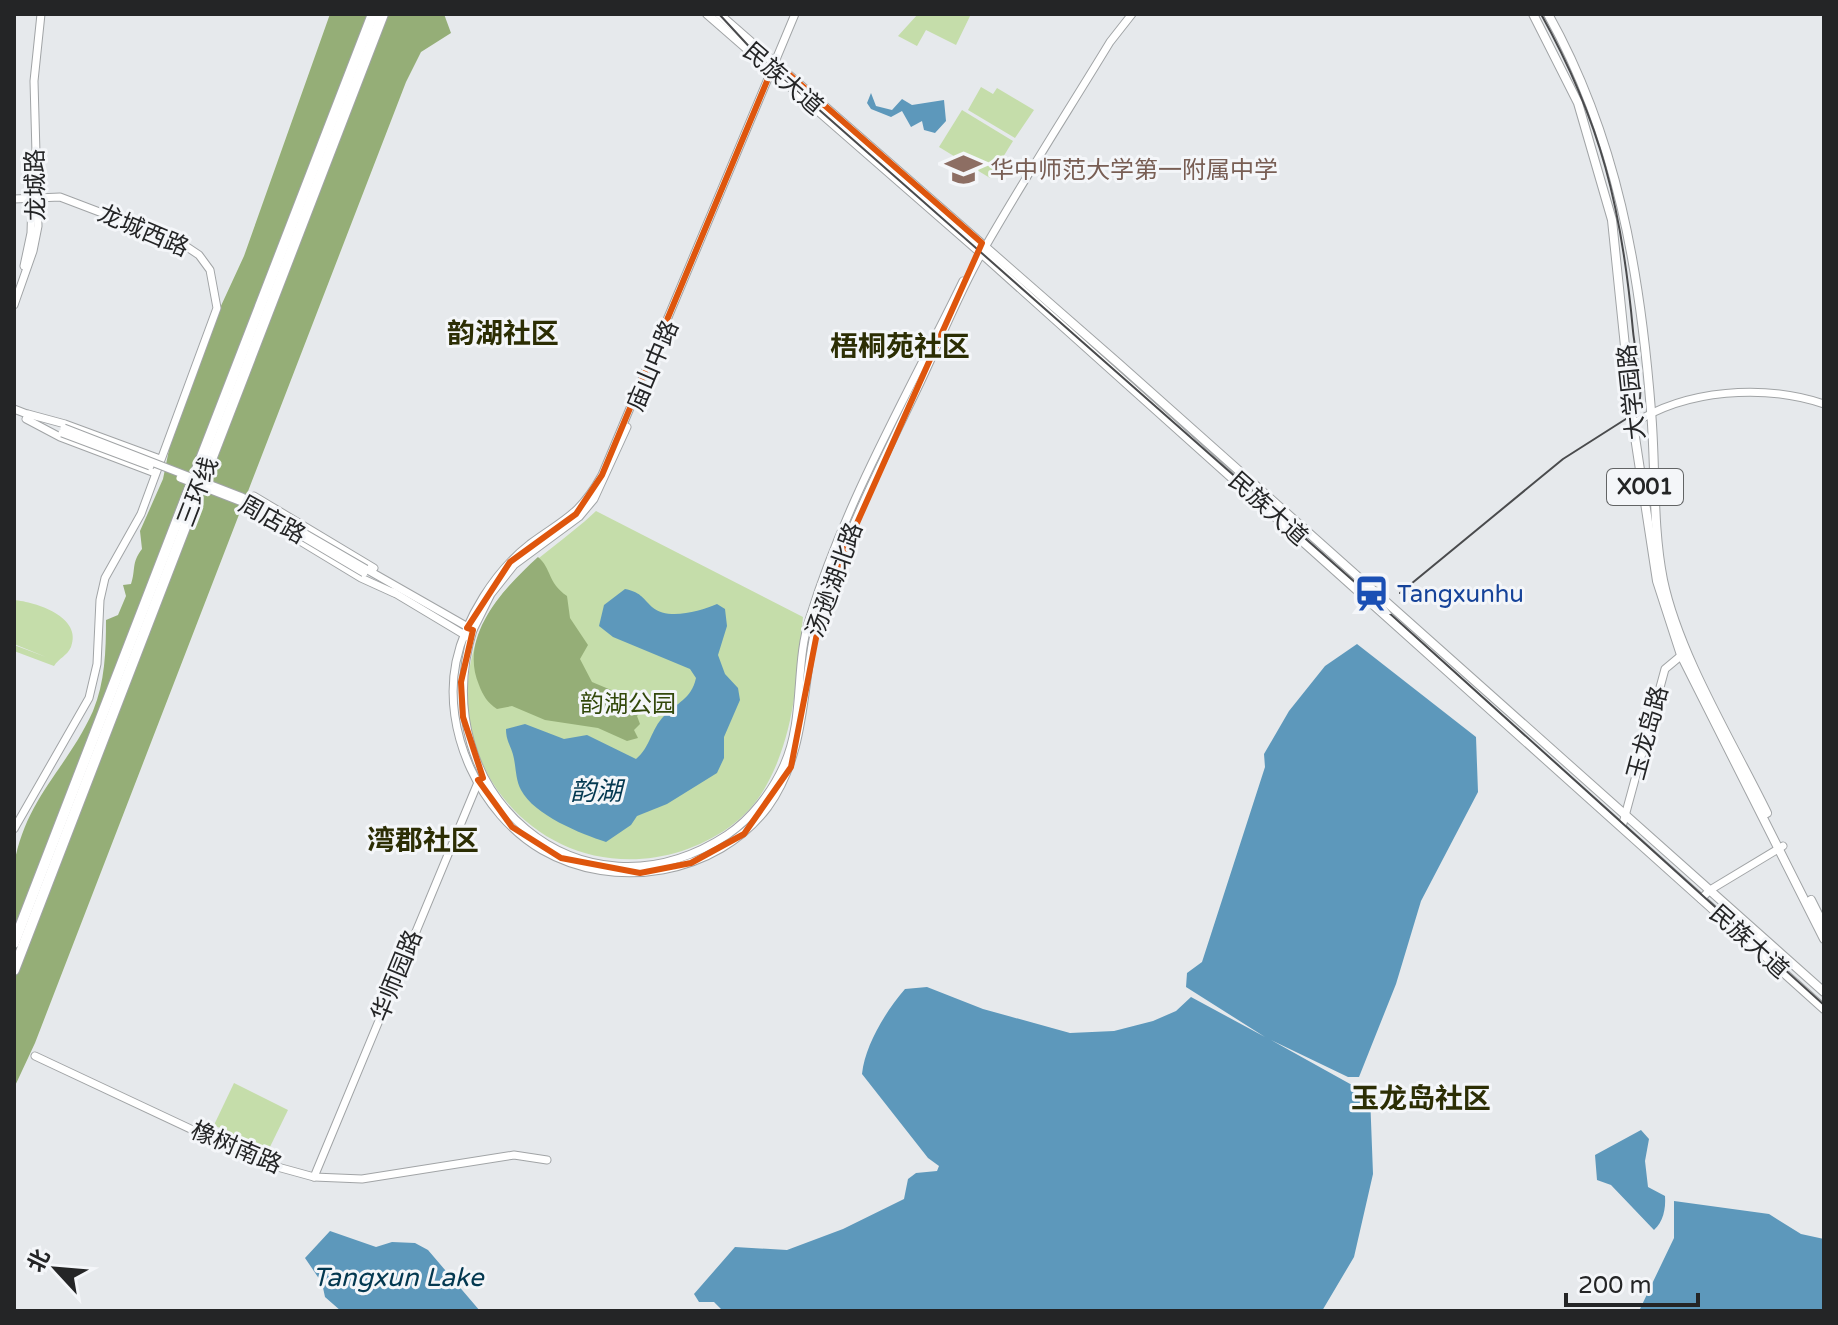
<svg xmlns="http://www.w3.org/2000/svg" width="1838" height="1325" font-family="'Varela Round','Noto Sans SC',sans-serif">
<rect width="100%" height="100%" fill="#e6e9ec"/>
<g fill="#c5ddaa">
<polygon points="918,14 971,14 956,45 926,30 917,46 898,36"/>
<polygon points="981,87 993,94 997,88 1034,110 1015,138 968,110"/>
<polygon points="962,110 1013,141 990,178 939,147"/>
<path d="M596 511 803 617C797 677 795 734 766 786 748 819 717 839 682 851 546 894 428 762 480 631 503 575 555 550 596 511Z"/>
<path d="M14 600C36 602 83 617 71 647 67 656 59 658 54 666L14 651V645L46 657 14 644Z"/>
<polygon points="234,1083 288,1110 267,1153 214,1125"/>
</g>
<g fill="#95ae77">
<path d="M330 14H444L451 33 421 52 406 82 35 1043 14 1088V865C26 797 67 769 93 711 105 682 106 651 106 620L118 615 126 596 123 585 131 584C136 570 131 563 142 549L140 531 163 479 172 435 220 308 244 256Z"/>
<path d="M538 557C552 569 547 582 567 596L570 618 588 645 580 659 592 682 647 705 637 716 640 724 634 730 638 738 627 741 598 728 545 720 512 706 497 709C488 703 483 696 479 685 458 636 504 588 538 557Z"/>
</g>
<g fill="#5d98bb">
<polygon points="871,93 876,106 892,110 902,99 912,105 944,100 946,121 935,133 924,130 922,121 911,127 902,111 891,117 871,109 867,103"/>
<path d="M625 589C640 592 642 597 652 607 668 621 700 611 717 604L725 609 727 626 718 655 725 674 738 688 740 700 724 737V758L717 773 667 804 637 816 631 825 606 842C581 834 534 815 521 790 516 781 516 769 514 759 512 747 506 742 506 729L525 724 564 739 587 735 636 759C650 748 651 729 664 716 677 702 691 700 696 678L690 669 613 637 599 626 604 605Z"/>
<path d="M1357 644 1476 737 1478 792 1421 901 1396 984 1359 1077H1348L1271 1040 1370 1095 1373 1174 1354 1257 1322 1311H723L714 1302H699L694 1294 735 1247 787 1250 843 1229 904 1199 908 1179 916 1173 937 1171 939 1166 928 1158 862 1074C865 1045 886 1011 905 989L927 987 983 1009 1070 1033 1114 1031 1153 1021 1176 1011 1191 997 1265 1037 1186 987 1187 973 1202 962 1265 767 1264 754 1289 711 1325 666Z"/>
<path d="M1641 1130 1649 1139 1645 1161 1648 1187 1665 1196C1666 1209 1663 1222 1654 1230L1611 1185 1597 1180 1595 1155Z"/>
<polygon points="1674,1201 1769,1214 1801,1234 1824,1239 1824,1311 1639,1311 1674,1238"/>
<polygon points="330,1231 376,1247 392,1242 415,1243 428,1250 480,1311 341,1311 325,1297 322,1283 305,1258"/>
</g>
<g fill="none" stroke-linecap="round" stroke-linejoin="round">
<defs>
<g id="secondary">
<path d="M795 14 602 475C580 515 564 519 530 544 495 571 465 619 456 662 442 731 480 814 542 850 615 892 717 875 768 807 813 744 799 667 824 598 851 524 886 454 920 383 941 339 959 292 984 249 1024 179 1068 111 1110 42L1132 14"/>
<polyline points="14,199 60,197 181,243 199,255 210,270 217,308 141,514 105,578 100,600 97,664 89,698 14,829"/>
<polyline points="24,266 31,233 32,200"/>
<polyline points="14,305 33,251 38,226 34,81 41,14"/>
<polyline points="14,409 32,416"/>
<polyline points="28,414 65,424 160,459"/>
<polyline points="26,419 60,437 155,473"/>
<path d="M1633 424C1686 389 1764 384 1824 404"/>
<polyline points="254,496 374,568"/>
<polyline points="249,510 361,578 394,593"/>
<path d="M366 569 473 630C423 792 580 931 727 835 751 819 772 792 784 765 805 718 794 665 810 617 846 500 910 390 963 281"/>
<polyline points="393,592 468,637"/>
<polyline points="473,630 491,594 514,565 579,517 594,499 627,427"/>
<polyline points="1622,827 1665,669 1683,654"/>
<polyline points="1701,899 1710,890 1783,846"/>
<polyline points="35,1056 263,1163 314,1177 362,1179 514,1155 547,1160"/>
<polyline points="314,1177 479,780"/>
</g>
<g id="primary">
<polyline points="707,14 981,253 1824,1009"/>
<polyline points="719,14 1118,363 1824,992"/>
<polyline points="1533,14 1578,103 1612,220 1633,424 1657,581 1681,655 1824,939"/>
<path d="M1548 14C1617 138 1640 270 1651 411 1656 467 1652 524 1663 580 1679 656 1733 743 1767 813"/>
<polyline points="1811,900 1824,926"/>
</g>
<g id="highway">
<polyline points="14,943 373,14"/>
<polyline points="14,970 383,14"/>
</g>
</defs>
<use href="#secondary" stroke="#a1a4a6" stroke-width="9"/>
<use href="#primary" stroke="#a1a4a6" stroke-width="10"/>
<use href="#highway" stroke="#a1a4a6" stroke-width="12"/>
<use href="#secondary" stroke="#fff" stroke-width="7"/>
<use href="#primary" stroke="#fff" stroke-width="8"/>
<use href="#highway" stroke="#fff" stroke-width="10"/>
<path stroke="#4a4b4d" stroke-width="2" d="M1400 593 1563 459 1629 417 1639 404C1644 382 1635 353 1633 331 1622 209 1601 122 1541 14"/>
<polyline stroke="#4a4b4d" stroke-width="2" points="719,14 756,54 1366,592 1824,1005"/>
<defs>
<g id="secondary-bridge">
<polyline points="64,428 242,497 366,569"/>
<polyline points="62,433 150,466"/>
<polyline points="180,478 247,504"/>
<polyline points="278,522 364,573"/>
</g>
</defs>
<use href="#secondary-bridge" stroke="#a1a4a6" stroke-width="9" stroke-linecap="butt"/>
<use href="#secondary-bridge" stroke="#fff" stroke-width="7"/>
</g>
<path fill="none" stroke="#de560d" stroke-width="6" stroke-linejoin="round" d="M775 62 982 243 824 597 791 767 744 834 691 863 640 873 561 858 512 827 478 780 483 778 463 717 461 682 473 630 467 628 510 562 576 514 602 475Z"/>
<defs>
<symbol id="school-bare" viewBox="-9 -9 18 18"><path d="M0-5L7-2L0 1L-7-2ZM-4 1L0 2.5L4 1V4Q0 6-4 4Z" fill="#8d6e63" stroke="#f4f6f9" stroke-width="2.5" paint-order="stroke"/></symbol>
<symbol id="station-bare" viewBox="-9 -9 18 18"><path d="M-3-6H3Q5-6 5-4V2Q5 4 3 4L4.5 6H3L1.5 4h-3L-3 6H-4.5L-3 4Q-5 4-5 2V-4Q-5-6-3-6ZM-3.5-4v3h7v-3ZM-3.5 1v1.5H-2V1ZM2 1v1.5H3.5V1Z" fill="#1a4fb4" stroke="#f4f6f9" stroke-width="2.5" paint-order="stroke"/></symbol>
</defs>
<g fill-rule="evenodd">
<use href="#school-bare" x="938" y="144" width="51" height="51"/>
<use href="#station-bare" x="1346" y="568" width="51" height="51"/>
</g>
<g text-anchor="middle" dominant-baseline="central" stroke-width="6" stroke-linejoin="round" paint-order="stroke">
<rect fill="#f4f6f9" stroke="#626465" stroke-width="2" x="1607" y="469" width="76" height="36" rx="6"/>
<g font-size="22" font-weight="bold" fill="#242526">
<text x="1645" y="487">X001</text>
</g>
<g font-size="24" fill="#242526" stroke="#f4f6f9">
<text transform="translate(783 79) rotate(41)">民族大道</text>
<text transform="translate(36 185) rotate(-91)">龙城路</text>
<text transform="translate(143 231) rotate(23)">龙城西路</text>
<text transform="translate(653 366) rotate(-67)">庙山中路</text>
<text transform="translate(1632 392) rotate(-96)">大学园路</text>
<text transform="translate(198 492) rotate(-69)">三环线</text>
<text transform="translate(1268 509) rotate(42)">民族大道</text>
<text transform="translate(272 520) rotate(29)">周店路</text>
<text transform="translate(835 580) rotate(-70)">汤逊湖北路</text>
<text transform="translate(1648 733) rotate(-75)">玉龙岛路</text>
<text transform="translate(1749 942) rotate(42)">民族大道</text>
<text transform="translate(397 976) rotate(-68)">华师园路</text>
<text transform="translate(236 1148) rotate(23)">橡树南路</text>
</g>
<g font-size="24" fill="#785e54" stroke="#f4f6f9" text-anchor="start">
<text x="990" y="170">华中师范大学第一附属中学</text>
</g>
<g font-size="24" fill="#164399" stroke="#f4f6f9" text-anchor="start">
<text x="1397" y="594">Tangxunhu</text>
</g>
<g font-size="24" fill="#32480a" stroke="#f4f6f9">
<text x="628" y="704">韵湖公园</text>
</g>
<g font-size="26" font-style="italic" fill="#033850" stroke="#f4f6f9">
<text x="596" y="791">韵湖</text>
<text x="398" y="1277">Tangxun Lake</text>
</g>
<g font-size="28" font-weight="bold" fill="#2c2e04" stroke="#f4f6f9">
<text x="503" y="334">韵湖社区</text>
<text x="900" y="347">梧桐苑社区</text>
<text x="423" y="841">湾郡社区</text>
<text x="1421" y="1099">玉龙岛社区</text>
</g>
</g>
<rect width="1838" height="1325" fill="none" stroke="#242526" stroke-width="32"/>
<g transform="translate(56 1269) rotate(296)" stroke="#f4f6f9" stroke-width="6" paint-order="stroke">
<path d="M0-6L14 30L0 20L-14 30Z" fill="#242526"/>
<text y="-12" font-size="22" font-weight="bold" text-anchor="middle" fill="#242526">北</text>
</g>
<path d="M1566 1293v12h132v-12" fill="none" stroke="#242526" stroke-width="4"/>
<text x="1578" y="1293" font-size="24" fill="#242526" stroke="#f4f6f9" stroke-width="6" paint-order="stroke">200 m</text>
</svg>
